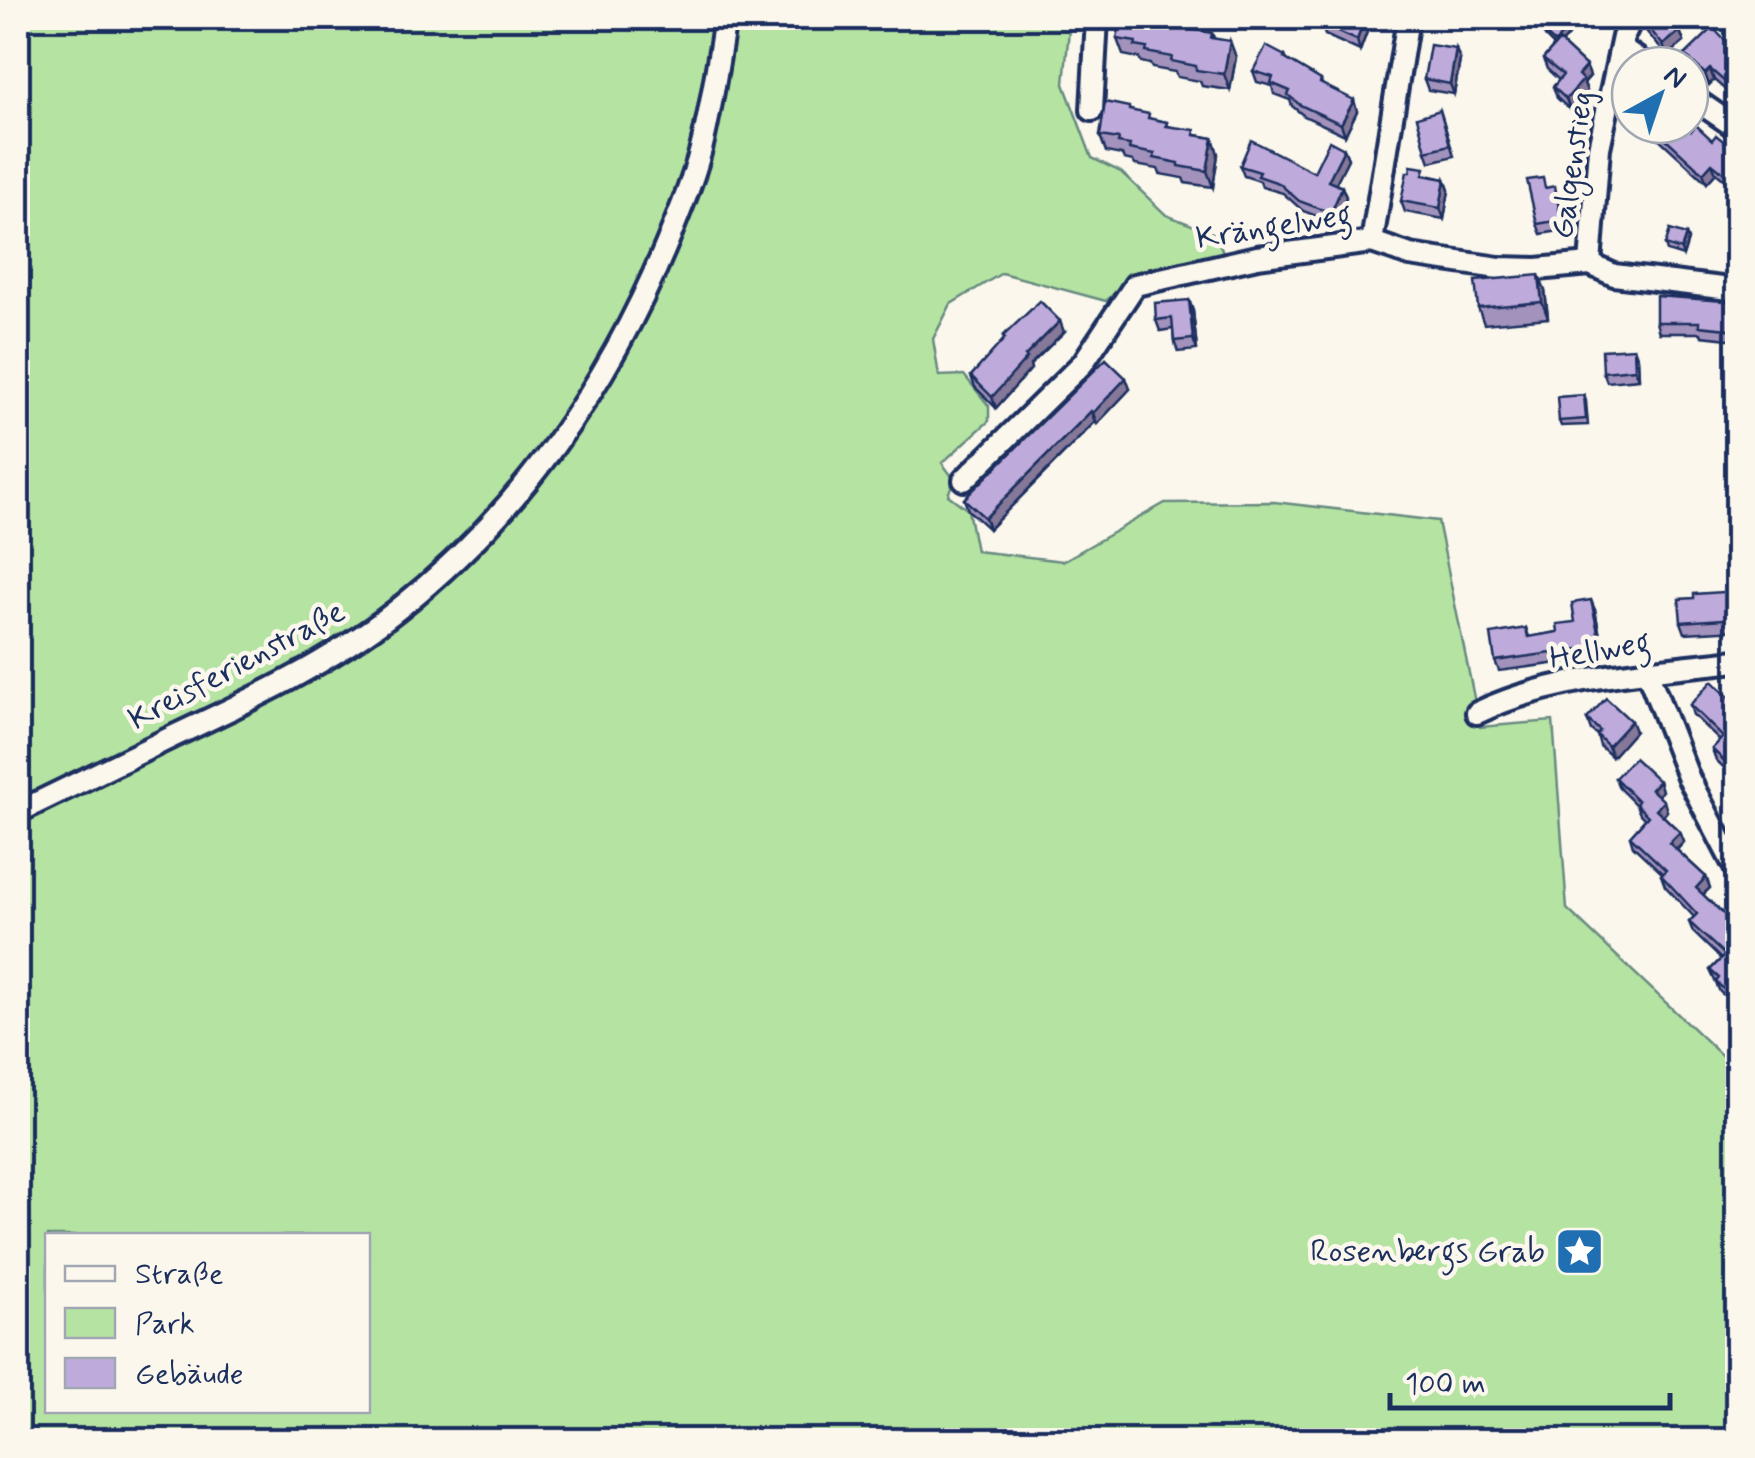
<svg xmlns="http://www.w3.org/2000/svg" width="1755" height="1458" font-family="Mynerve,sans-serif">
<rect width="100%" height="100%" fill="#fbf7ec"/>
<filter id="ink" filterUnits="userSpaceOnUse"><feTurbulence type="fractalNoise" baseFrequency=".01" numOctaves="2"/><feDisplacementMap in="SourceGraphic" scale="20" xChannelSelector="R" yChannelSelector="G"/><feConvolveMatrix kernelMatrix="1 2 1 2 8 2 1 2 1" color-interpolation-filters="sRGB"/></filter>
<g filter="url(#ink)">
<path fill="#b5e4a2" stroke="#688a80" stroke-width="2.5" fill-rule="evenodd" d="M18 18H1070L1064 84 1092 158 1121 172 1166 215 1215 234 1224 254 1133 276 1106 301 1002 273 951 304 933 339 939 376 964 375 989 406V421L942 463 954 479 948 495 968 510 976 551 1063 561 1165 503 1274 502 1438 521 1480 727 1553 721 1567 909 1737 1070V1440H18ZM48 1236H368V1410H48Z"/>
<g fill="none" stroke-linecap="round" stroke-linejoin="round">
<defs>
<g id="minor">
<polyline points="1622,48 1646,65"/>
<polyline points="1690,96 1738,129"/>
<polyline points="1092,110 1097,18"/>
<polyline points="1372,242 1408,18"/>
<polyline points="1590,264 1599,148 1623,37 1632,18"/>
<polyline points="964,480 1083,363 1135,285 1257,257 1372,242 1410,255 1499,268 1537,269 1590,264 1614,275 1738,290"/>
<polyline points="1647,671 1689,779 1738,873"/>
<path d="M1477 713C1553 676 1654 670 1738 661"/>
<path d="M18 812C70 787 122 761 174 736 251 700 330 663 397 610 519 514 608 386 667 243 681 209 696 173 704 137 713 97 719 57 725 18"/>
</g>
</defs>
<use href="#minor" stroke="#1b2f5e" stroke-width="28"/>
<use href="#minor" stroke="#fbf7ec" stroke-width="20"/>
</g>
<g fill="#a393bc" stroke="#1b2f5e" stroke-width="2.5">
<polygon points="1166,18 1168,22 1184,25 1185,29 1212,33 1214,38 1236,57 1230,90 1202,86 1200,81 1177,77 1175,72 1152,68 1150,64 1141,62 1139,58 1123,55 1117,39"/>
<polygon points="1293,18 1372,18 1360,51 1325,35 1323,29 1300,23"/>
<polygon points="1643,21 1680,31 1684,42 1667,56 1647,32"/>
<polygon points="1566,30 1568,36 1561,43 1586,66 1590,76 1584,83 1587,91 1570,110 1557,98 1553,87 1559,80 1547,69 1543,59 1554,46 1545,37 1543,32"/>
<polygon points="1685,55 1735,58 1738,62 1738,101 1714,80 1709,85 1690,67"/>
<polygon points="1285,56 1287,60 1321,80 1322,84 1357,111 1345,135 1304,116 1292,106 1290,100 1274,94 1272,86 1257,82 1253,71"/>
<polygon points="1460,60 1454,94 1428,90 1424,79"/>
<polygon points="1131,110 1151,119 1167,122 1168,126 1197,135 1213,138 1218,154 1213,187 1185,183 1183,178 1160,174 1158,169 1135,165 1133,161 1124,159 1122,155 1106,152 1100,136"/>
<polygon points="1440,110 1454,156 1430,162 1426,151"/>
<polygon points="1644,125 1684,125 1691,131 1712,140 1738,153 1738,191 1716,173 1707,183"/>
<polygon points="1344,149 1348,159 1335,184 1342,187 1346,197 1335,223 1303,211 1283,193 1262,187 1260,181 1244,176 1240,166 1314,172"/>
<polygon points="1427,175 1445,179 1449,190 1444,219 1405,212 1401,201"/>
<polygon points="1546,188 1558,196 1565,230 1541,234 1537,224"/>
<polygon points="1686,235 1688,240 1683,256 1667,251 1665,245"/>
<polygon points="1545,291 1548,318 1484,324 1478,308"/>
<polygon points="1189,300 1193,311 1197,350 1178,352 1174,341 1173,329 1160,331 1156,320"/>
<polygon points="1738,302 1738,340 1702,336 1701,333 1659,333 1656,322"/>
<polygon points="1064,332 1030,365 1031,369 996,408 975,387 971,376 1004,340 1003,336"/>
<polygon points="1106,359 1130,389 1097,424 1095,422 989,529 968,510 964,499"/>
<polygon points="1638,359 1639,379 1607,382 1603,372"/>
<polygon points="1584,395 1586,401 1588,425 1561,426 1559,421"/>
<polygon points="1738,591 1738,630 1685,633 1681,622 1694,598"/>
<polygon points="1595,610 1604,657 1499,671 1495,661 1526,628 1529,637 1558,632"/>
<polygon points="1738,692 1738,781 1716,760 1712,749 1720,741 1693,715 1690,705 1731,699"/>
<polygon points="1587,719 1635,731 1612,757 1600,746 1597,735 1591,730"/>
<polygon points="1615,778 1659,781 1662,791 1658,796 1667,811 1663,816 1680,832 1684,842 1677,850 1706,877 1710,888 1703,895 1732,922 1736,933 1731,938 1738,944 1738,1008 1720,992 1710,970 1721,959 1693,932 1689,922 1694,917 1665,886 1661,875 1663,874 1633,846 1630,836 1645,819 1640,814 1636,805 1619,788"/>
</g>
<g fill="#857899" stroke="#1b2f5e" stroke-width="2.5">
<polygon points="1365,18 1372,18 1360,51 1357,40"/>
<polygon points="1566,30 1568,36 1557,48 1555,43"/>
<polygon points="1680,31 1684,42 1667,56 1663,45"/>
<polygon points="1230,41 1236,57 1230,90 1224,74"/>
<polygon points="1456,49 1460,60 1454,94 1450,84"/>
<polygon points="1586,66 1590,76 1584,83 1587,91 1570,110 1566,99 1578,75"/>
<polygon points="1710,69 1714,80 1709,85 1705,74"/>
<polygon points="1354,100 1357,111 1345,135 1341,124"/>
<polygon points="1213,138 1218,154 1213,187 1207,171"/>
<polygon points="1344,149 1348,159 1332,191 1328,181"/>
<polygon points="1712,163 1716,173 1707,183 1703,173"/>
<polygon points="1445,179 1449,190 1444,219 1440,208"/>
<polygon points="1342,187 1346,197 1335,223 1331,213"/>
<polygon points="1686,235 1688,240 1683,256 1681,250"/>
<polygon points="1539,275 1545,291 1548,318 1542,302"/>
<polygon points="1189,300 1193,311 1197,350 1193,339"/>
<polygon points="1060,321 1064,332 1030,365 1031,369 996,408 992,397 1025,356"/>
<polygon points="1634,348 1638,359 1639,379 1635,369"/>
<polygon points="1126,378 1130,389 1097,424 1093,413"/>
<polygon points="1091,411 1095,422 989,529 985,518"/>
<polygon points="1591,600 1595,610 1604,657 1601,646"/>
<polygon points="1631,721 1635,731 1612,757 1608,746"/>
<polygon points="1659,781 1662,791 1655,799 1651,789"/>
<polygon points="1664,801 1667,811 1660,820 1656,809"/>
<polygon points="1680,832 1684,842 1673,853 1669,843"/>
<polygon points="1706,877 1710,888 1699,898 1696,888"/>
<polygon points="1732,922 1736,933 1728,941 1724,931"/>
</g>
<g fill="#beabdb" stroke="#1b2f5e" stroke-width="2.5">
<polygon points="1121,18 1166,18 1165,21 1184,25 1183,28 1212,33 1211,38 1230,41 1224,74 1196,70 1196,66 1171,61 1172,57 1146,52 1147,48 1135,46 1136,42 1117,39"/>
<polygon points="1314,18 1365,18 1357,40 1321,25 1323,20"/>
<polygon points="1648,18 1669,18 1680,31 1663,45 1643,21"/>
<polygon points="1554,20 1566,30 1555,43 1543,32"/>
<polygon points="1713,28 1731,47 1727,51 1738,62 1738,93 1710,69 1705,74 1685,55"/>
<polygon points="1559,41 1586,66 1578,75 1583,80 1566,99 1553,87 1563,75 1543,59"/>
<polygon points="1430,45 1456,49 1450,84 1424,79"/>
<polygon points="1266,46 1285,56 1284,58 1321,80 1320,83 1354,100 1341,124 1300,105 1288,95 1290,91 1271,83 1273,77 1253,71"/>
<polygon points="1105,102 1129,107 1129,110 1149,114 1148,118 1167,122 1166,126 1195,130 1194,135 1213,138 1207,171 1179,166 1179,163 1154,158 1155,154 1129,149 1130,145 1118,143 1119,139 1100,136"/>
<polygon points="1440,110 1450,145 1426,151 1417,117"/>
<polygon points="1651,125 1684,125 1691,131 1696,125 1712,140 1716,135 1738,153 1738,184 1712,163 1703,173"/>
<polygon points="1251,140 1314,172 1329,141 1344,149 1328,181 1342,187 1331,213 1299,201 1279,183 1258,176 1260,172 1240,166"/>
<polygon points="1411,166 1425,168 1423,175 1445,179 1440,208 1401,201 1407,172 1410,172"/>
<polygon points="1543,178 1545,188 1555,186 1561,220 1537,224 1527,180"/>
<polygon points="1670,230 1686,235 1681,250 1665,245"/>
<polygon points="1539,275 1542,302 1478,308 1475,281"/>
<polygon points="1656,296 1738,302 1738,330 1699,326 1699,322 1656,322"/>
<polygon points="1189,300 1193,339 1174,341 1172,318 1156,320 1155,303"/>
<polygon points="1040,301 1060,321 1025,356 1027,358 992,397 971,376 1005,338 1003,336"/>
<polygon points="1634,348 1635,369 1603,372 1602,350"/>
<polygon points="1106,359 1126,378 1093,413 1091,411 985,518 964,499"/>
<polygon points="1584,395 1586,419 1559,421 1557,397"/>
<polygon points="1738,591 1738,618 1681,622 1679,599 1694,598 1694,594"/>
<polygon points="1591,600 1601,646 1495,661 1491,634 1526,628 1528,637 1558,632 1557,624 1575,622 1572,603"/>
<polygon points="1712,681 1731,699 1738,692 1738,716 1731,723 1738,729 1738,774 1712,749 1723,737 1690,705"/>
<polygon points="1606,698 1631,721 1608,746 1597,735 1600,731 1587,719"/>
<polygon points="1634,758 1659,781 1651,789 1664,801 1656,809 1680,832 1669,843 1706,877 1696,888 1732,922 1724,931 1738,944 1738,1002 1716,982 1719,978 1710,970 1725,955 1689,922 1697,914 1661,875 1666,870 1630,836 1648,816 1636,804 1638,801 1615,778"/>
</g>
</g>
<defs>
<symbol id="sight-square" viewBox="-11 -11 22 22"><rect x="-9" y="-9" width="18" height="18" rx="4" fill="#1f6fb2" stroke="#fbf7ec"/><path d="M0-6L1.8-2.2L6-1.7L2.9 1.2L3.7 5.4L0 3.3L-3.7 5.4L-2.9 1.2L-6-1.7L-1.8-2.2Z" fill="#fff"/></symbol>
</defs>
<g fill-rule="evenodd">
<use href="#sight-square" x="1552" y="1224" width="55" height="55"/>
</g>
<g text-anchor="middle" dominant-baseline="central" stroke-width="9" stroke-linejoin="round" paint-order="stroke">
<g font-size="32" fill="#1b2f5e" stroke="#fbf7ec">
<text transform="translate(1573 165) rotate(-82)">Galgenstieg</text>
<text transform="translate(1274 227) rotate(-9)">Krängelweg</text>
<text transform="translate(1600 651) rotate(-10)">Hellweg</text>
<text transform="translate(237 666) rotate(-28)">Kreisferienstraße</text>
</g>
<g font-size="32" fill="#1b2f5e" stroke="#fbf7ec" text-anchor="end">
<text x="1545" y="1252">Rosenbergs Grab</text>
</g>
</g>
<rect width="1755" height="1458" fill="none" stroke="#fbf7ec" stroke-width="60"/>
<rect x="30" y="30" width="1695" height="1398" fill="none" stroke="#1b2f5e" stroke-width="4" filter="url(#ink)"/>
<rect x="45" y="1233" width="325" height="180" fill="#fbf7ec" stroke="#a1a7b3" stroke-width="2.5"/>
<rect x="65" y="1266" width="50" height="15" fill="#fbf7ec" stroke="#a1a7b3" stroke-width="2.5"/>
<text x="135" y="1283" font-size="30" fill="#1b2f5e">Straße</text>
<rect x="65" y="1308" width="50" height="30" fill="#b5e4a2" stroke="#a1a7b3" stroke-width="2.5"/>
<text x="135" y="1333" font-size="30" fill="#1b2f5e">Park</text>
<rect x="65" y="1358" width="50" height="30" fill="#beabdb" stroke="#a1a7b3" stroke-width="2.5"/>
<text x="135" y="1383" font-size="30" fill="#1b2f5e">Gebäude</text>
<g transform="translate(1660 95) rotate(40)"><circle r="48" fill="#fbf7ec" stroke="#a1a7b3" stroke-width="2.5"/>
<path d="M0-8L18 38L0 25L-18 38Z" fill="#1f6fb2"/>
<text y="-15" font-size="28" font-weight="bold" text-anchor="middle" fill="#1b2f5e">N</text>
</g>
<path d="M1390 1393v15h280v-15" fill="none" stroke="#1b2f5e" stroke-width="5"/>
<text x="1405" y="1393" font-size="30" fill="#1b2f5e" stroke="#fbf7ec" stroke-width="8" paint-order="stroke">100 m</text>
</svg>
